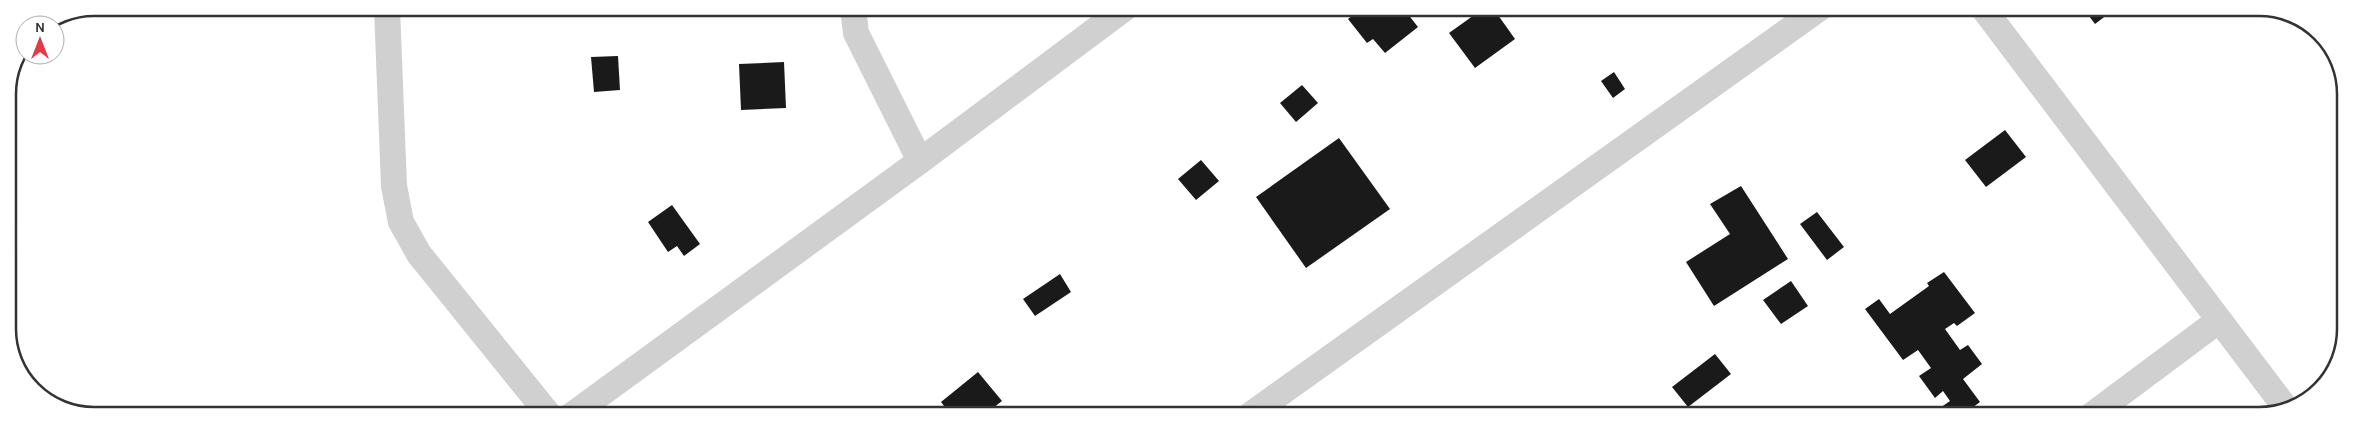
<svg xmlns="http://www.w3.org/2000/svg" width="2353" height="423" font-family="Karla,sans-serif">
<rect width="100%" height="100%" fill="#fff"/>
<g fill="#1a1a1a">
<polygon points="1362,8 1385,8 1391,16 1403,8 1418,27 1385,53 1373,39 1367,43 1348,19"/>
<polygon points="1427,8 1444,8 1434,16"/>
<polygon points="1484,8 1493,8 1515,39 1475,68 1449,33"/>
<polygon points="2083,8 2116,8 2095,24"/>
<polygon points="618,56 620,90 594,92 591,57"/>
<polygon points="784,62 786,108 741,110 739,64"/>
<polygon points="1614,72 1625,89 1613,98 1601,81"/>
<polygon points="1302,85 1318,103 1296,122 1280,103"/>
<polygon points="2005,130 2026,157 1986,187 1965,160"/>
<polygon points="1339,138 1390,209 1306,268 1256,197"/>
<polygon points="1201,160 1219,181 1196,200 1178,179"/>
<polygon points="1741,186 1788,259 1714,306 1686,262 1730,234 1710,204"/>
<polygon points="672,205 700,244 684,256 677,246 668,252 648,222"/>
<polygon points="1817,212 1844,247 1827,260 1800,224"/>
<polygon points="1944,272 1975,313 1957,326 1954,323 1945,329 1960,350 1968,345 1982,364 1963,379 1980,402 1972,408 1978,415 1941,415 1937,410 1950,401 1943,391 1935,398 1919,376 1931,368 1918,350 1903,360 1865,309 1879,299 1890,314 1929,286 1927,283"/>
<polygon points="1060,274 1071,292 1035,316 1023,299"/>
<polygon points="1791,281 1808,306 1781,324 1763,300"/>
<polygon points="1715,354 1731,374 1688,407 1672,387"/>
<polygon points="978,372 1002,401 984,415 951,415 941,402"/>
</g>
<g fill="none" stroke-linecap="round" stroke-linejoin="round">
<g stroke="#d0d0d0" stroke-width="26">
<polyline points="387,8 394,186 401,222 419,254 549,415"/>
<polyline points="853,8 856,33 920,161"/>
<polyline points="1983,8 2285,407"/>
<polyline points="572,415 920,161 1125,8"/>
<polyline points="1250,415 1820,8"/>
<polyline points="2092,415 2218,321"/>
</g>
</g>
<path d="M0 0H2353V423H0ZM94 16H2259A78 78 0 0 1 2337 94V329A78 78 0 0 1 2259 407H94A78 78 0 0 1 16 329V94A78 78 0 0 1 94 16Z" fill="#fff" fill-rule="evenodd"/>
<path fill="none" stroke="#333" stroke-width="2.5" d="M94 16H2259A78 78 0 0 1 2337 94V329A78 78 0 0 1 2259 407H94A78 78 0 0 1 16 329V94A78 78 0 0 1 94 16Z"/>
<g transform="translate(40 40)"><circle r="24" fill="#ffffff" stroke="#adadad"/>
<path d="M0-4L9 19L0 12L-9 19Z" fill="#e63946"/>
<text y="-8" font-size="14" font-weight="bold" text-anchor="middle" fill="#333333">N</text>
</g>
</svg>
